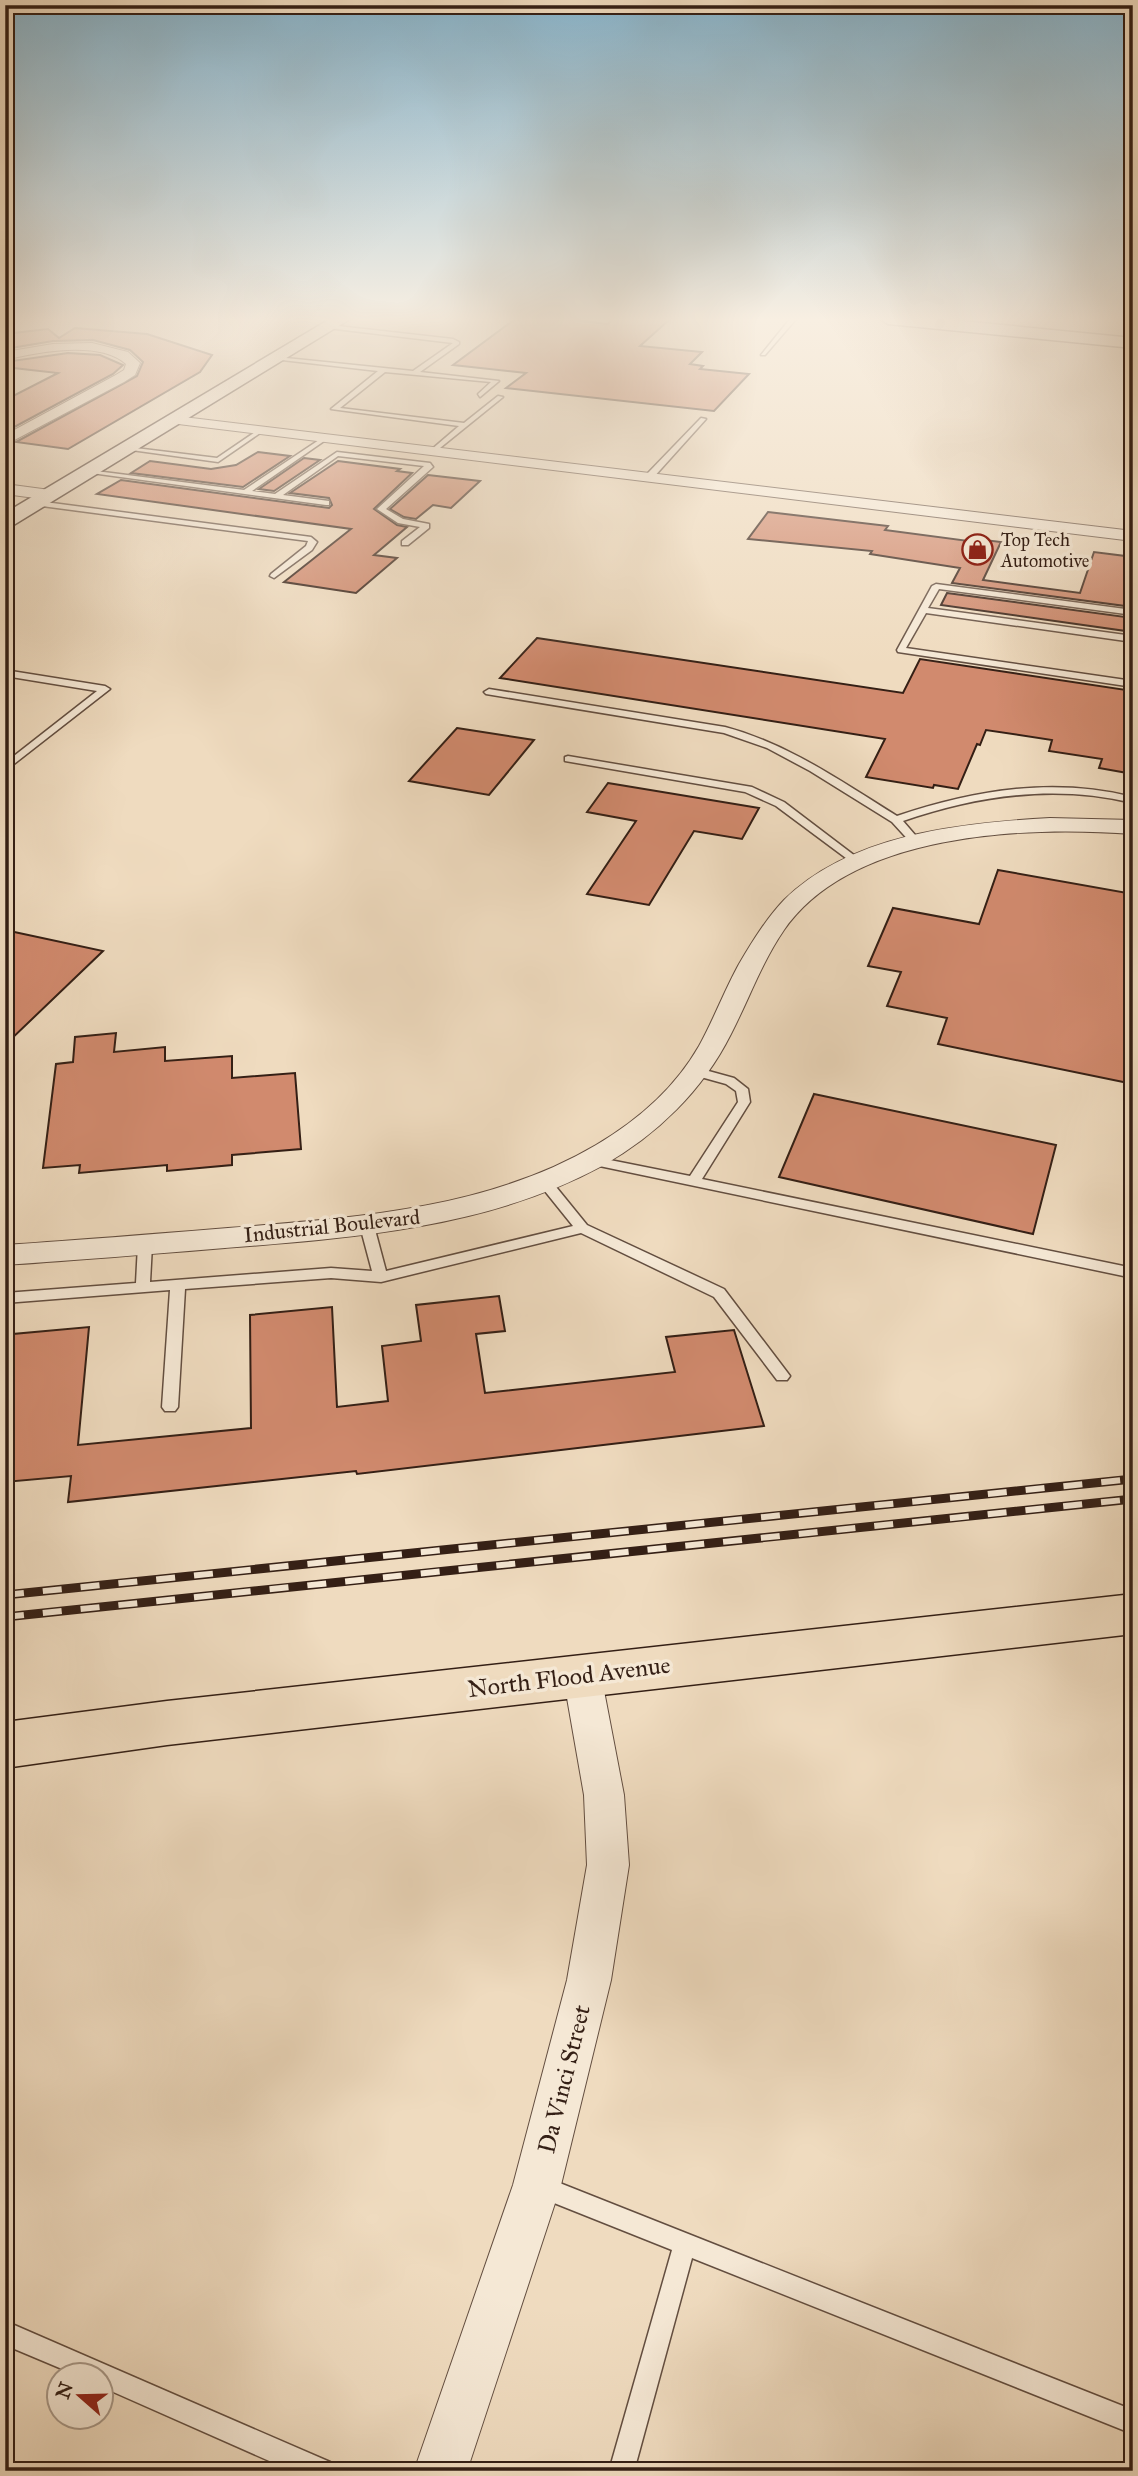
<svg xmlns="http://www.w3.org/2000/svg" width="1138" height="2476" font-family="'IM FELL Great Primer',serif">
<rect width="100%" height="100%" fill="#efdbbf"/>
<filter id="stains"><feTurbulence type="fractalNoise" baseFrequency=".00286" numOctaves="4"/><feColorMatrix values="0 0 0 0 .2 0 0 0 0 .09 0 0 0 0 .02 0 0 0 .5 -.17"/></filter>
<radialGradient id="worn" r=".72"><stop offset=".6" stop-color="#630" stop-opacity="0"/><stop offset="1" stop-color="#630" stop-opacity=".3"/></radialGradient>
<g fill="#d18a6e" stroke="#341f15" stroke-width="2">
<polygon points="515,319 564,319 608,324 613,319 670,319 640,346 702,352 690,364 703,366 700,369 749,374 714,411 506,388 526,373 453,365"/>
<polygon points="75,328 147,334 212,355 200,372 68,449 16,442 137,376 143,362 130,350 93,340 53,341 5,349 5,334 48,329 59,338"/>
<polygon points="68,353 100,355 123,365 113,374 5,432 5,400 58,373 5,367 5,362"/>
<polygon points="258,452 290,456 243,487 131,473 150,461 211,469 236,465"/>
<polygon points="304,458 320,460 274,491 259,489"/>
<polygon points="338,461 400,469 397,471 412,473 374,509 397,525 407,527 374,555 397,558 356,593 284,582 351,529 97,494 121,480 329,508 332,505 329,498 290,493"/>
<polygon points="428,475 480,481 451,508 433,505 416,519 404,517 390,509"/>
<polygon points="768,512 888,526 885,530 968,541 969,538 1001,542 983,580 1080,593 1094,552 1133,557 1133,607 952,583 960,568 870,554 872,551 748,539"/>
<polygon points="947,593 1133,618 1133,632 941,605"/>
<polygon points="537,638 903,693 920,659 1133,691 1133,774 1099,768 1102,759 1049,751 1052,740 986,730 980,745 977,744 958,789 934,785 933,788 866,777 885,739 500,678"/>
<polygon points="457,728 534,740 489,795 409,781"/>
<polygon points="608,783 759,808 742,839 694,831 649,905 587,894 636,821 587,812"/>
<polygon points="998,870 1133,894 1133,1084 938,1044 947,1018 887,1006 901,972 868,966 893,908 979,924"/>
<polygon points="5,930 103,951 5,1045"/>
<polygon points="116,1033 114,1052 165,1047 165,1061 232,1056 232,1078 295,1073 301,1149 232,1155 232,1165 167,1171 167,1165 79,1173 80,1165 43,1168 56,1064 73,1062 75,1037"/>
<polygon points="814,1094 1056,1145 1033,1234 779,1177"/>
<polygon points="499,1296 505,1331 476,1334 485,1393 675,1372 666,1337 734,1330 764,1426 357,1474 356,1471 68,1502 71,1476 5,1482 5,1388 13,1334 89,1327 78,1445 251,1428 250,1315 332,1307 337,1407 388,1401 382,1346 421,1341 416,1305"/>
</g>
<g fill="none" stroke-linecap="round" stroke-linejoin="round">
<defs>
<g id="lane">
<polygon points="790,319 796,319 765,355 761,355"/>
<polygon points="329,325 453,339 459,342 459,344 420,372 499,381 480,397 478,394 491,382 385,372 340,408 464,423 498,396 503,397 435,452 431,452 431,450 459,426 331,409 378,371 273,359 276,357 413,371 453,343 327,328"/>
<polygon points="701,418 706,419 652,479 646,479 646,475"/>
<polygon points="261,428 263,431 218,462 124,449 127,447 217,458"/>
<polygon points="325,436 327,439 252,491 275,494 337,452 430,463 433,467 386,509 403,519 429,524 429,528 408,545 402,545 402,541 420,527 398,523 377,509 424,466 338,456 283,495 329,501 329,505 326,505 84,472 88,470 244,490"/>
<polygon points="37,501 311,537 317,542 312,550 274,578 270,576 271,574 306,546 308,541 34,505 33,503"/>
<polygon points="936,584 1133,610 1133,615 939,589 928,608 1133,636 1133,642 926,613 906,648 1133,681 1133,687 898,652 897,650 932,586"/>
<polygon points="5,670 105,686 110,689 5,771 5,763 97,691 5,676"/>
<path d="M489 689 725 727C789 744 842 782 897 816 974 790 1053 777 1133 797V803C1055 784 978 795 903 821L922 843 917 846 913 845 892 822 810 771 767 748 724 733 486 694 484 692Z"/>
<polygon points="568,756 752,787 784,802 863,862 858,865 854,864 776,806 745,792 565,761 565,757"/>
<polygon points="694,1067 734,1078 748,1089 750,1102 702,1179 1133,1268 1133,1278 585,1163 583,1160 590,1156 690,1176 738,1102 736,1091 726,1084 690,1074 688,1071 690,1068"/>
<polygon points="543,1176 548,1177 587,1225 724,1289 787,1372 790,1376 787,1380 777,1380 714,1297 581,1233 381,1282 331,1278 185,1289 178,1407 175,1411 165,1411 162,1407 170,1290 5,1303 5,1293 136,1283 138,1245 145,1240 152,1245 150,1282 331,1268 372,1271 360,1226 367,1221 374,1226 386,1271 573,1226 536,1180"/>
<polygon points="542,2176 1133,2410 1133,2434 692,2258 634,2471 609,2471 672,2250 534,2195 531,2187 534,2179"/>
<polygon points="5,2321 330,2462 333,2471 292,2471 102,2387 102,2374 74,2374 5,2345"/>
</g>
<g id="street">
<path d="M92 343 128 352 140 363 135 375 124 382 5 445V435L114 376 124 370 126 364C99 340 38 352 5 360V352L53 344Z"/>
<polygon points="175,416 1133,531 1133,541 170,423 168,420"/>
<polygon points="5,484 50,490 58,495 50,500 5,494"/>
<path d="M1050 818 1133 820V834C1026 826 852 832 784 930 762 962 749 999 731 1034 703 1090 657 1135 602 1166 488 1228 352 1238 225 1248 152 1254 79 1260 5 1265V1245C80 1240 154 1234 228 1228 352 1218 486 1210 596 1145 637 1121 675 1088 699 1046 714 1019 724 991 739 964 752 942 766 919 784 900 851 834 961 823 1050 818Z"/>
<polygon points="582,1659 595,1663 601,1675 624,1795 629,1865 611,1980 561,2185 467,2471 414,2471 513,2185 567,1980 587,1865 584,1795 563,1675 569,1663"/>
</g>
<g id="secondary">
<polygon points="330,319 350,319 12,526 5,528 5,513"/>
<polygon points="880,319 941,319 1133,338 1133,348 888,324"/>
</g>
<polygon id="primary" points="1133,1594 1133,1634 167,1745 5,1768 5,1722 167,1701"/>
</defs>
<use href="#lane" stroke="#634e40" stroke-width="3"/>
<use href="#street" stroke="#634e40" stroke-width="2"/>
<use href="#secondary" stroke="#341f15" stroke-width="3"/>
<use href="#primary" stroke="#341f15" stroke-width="3"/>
<use href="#lane" fill="#f5e8d5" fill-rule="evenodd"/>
<use href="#street" fill="#f5e8d5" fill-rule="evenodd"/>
<use href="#secondary" fill="#f5e8d5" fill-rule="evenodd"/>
<use href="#primary" fill="#efdbbf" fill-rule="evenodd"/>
<defs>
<g id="rail">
<polyline points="5,1595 1133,1479"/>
<polyline points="5,1617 1133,1499"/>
</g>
</defs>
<use href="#rail" stroke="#341f15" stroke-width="9"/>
<use href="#rail" stroke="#f5e8d5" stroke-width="6" stroke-dasharray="19" stroke-linecap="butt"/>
</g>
<linearGradient id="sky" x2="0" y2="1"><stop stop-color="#89b7d0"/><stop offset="0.48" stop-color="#f8efe2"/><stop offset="1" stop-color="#f8efe2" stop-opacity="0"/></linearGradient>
<rect width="1138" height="666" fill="url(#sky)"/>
<defs>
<symbol id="shop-ring" viewBox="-11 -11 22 22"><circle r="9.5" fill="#f5e8d5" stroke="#8f2418" stroke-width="1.5"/><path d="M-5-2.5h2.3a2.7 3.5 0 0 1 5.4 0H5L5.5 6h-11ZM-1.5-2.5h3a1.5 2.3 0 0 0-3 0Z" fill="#8f2418"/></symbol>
</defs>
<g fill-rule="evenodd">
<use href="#shop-ring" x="960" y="532" width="35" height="35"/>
</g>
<g text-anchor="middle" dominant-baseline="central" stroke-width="7" stroke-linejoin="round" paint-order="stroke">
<g font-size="18" fill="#341f15" stroke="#f5e8d5" text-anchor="start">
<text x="1001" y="540">Top Tech<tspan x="1001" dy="21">Automotive</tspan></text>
</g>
<g font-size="21" fill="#341f15" stroke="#f5e8d5">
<text transform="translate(332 1226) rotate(-6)">Industrial Boulevard</text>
</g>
<g font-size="24" fill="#341f15" stroke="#f5e8d5">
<text transform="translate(569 1677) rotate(-7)">North Flood Avenue</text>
<text transform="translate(564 2079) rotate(-76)">Da Vinci Street</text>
</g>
</g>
<rect width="1138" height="2476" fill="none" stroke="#efdbbf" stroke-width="28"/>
<rect x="7" y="7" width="1124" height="2462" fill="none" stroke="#341f15" stroke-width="3.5"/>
<rect x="14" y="14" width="1110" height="2448" fill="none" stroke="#341f15" stroke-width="2"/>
<g transform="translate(80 2396) rotate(290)"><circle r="33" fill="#f5e8d5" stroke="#a89888" stroke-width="2"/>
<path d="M0-5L12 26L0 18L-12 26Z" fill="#8f2418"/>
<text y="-10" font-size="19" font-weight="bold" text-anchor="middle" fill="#341f15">N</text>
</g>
<rect width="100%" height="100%" filter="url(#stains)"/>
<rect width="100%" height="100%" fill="url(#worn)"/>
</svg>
